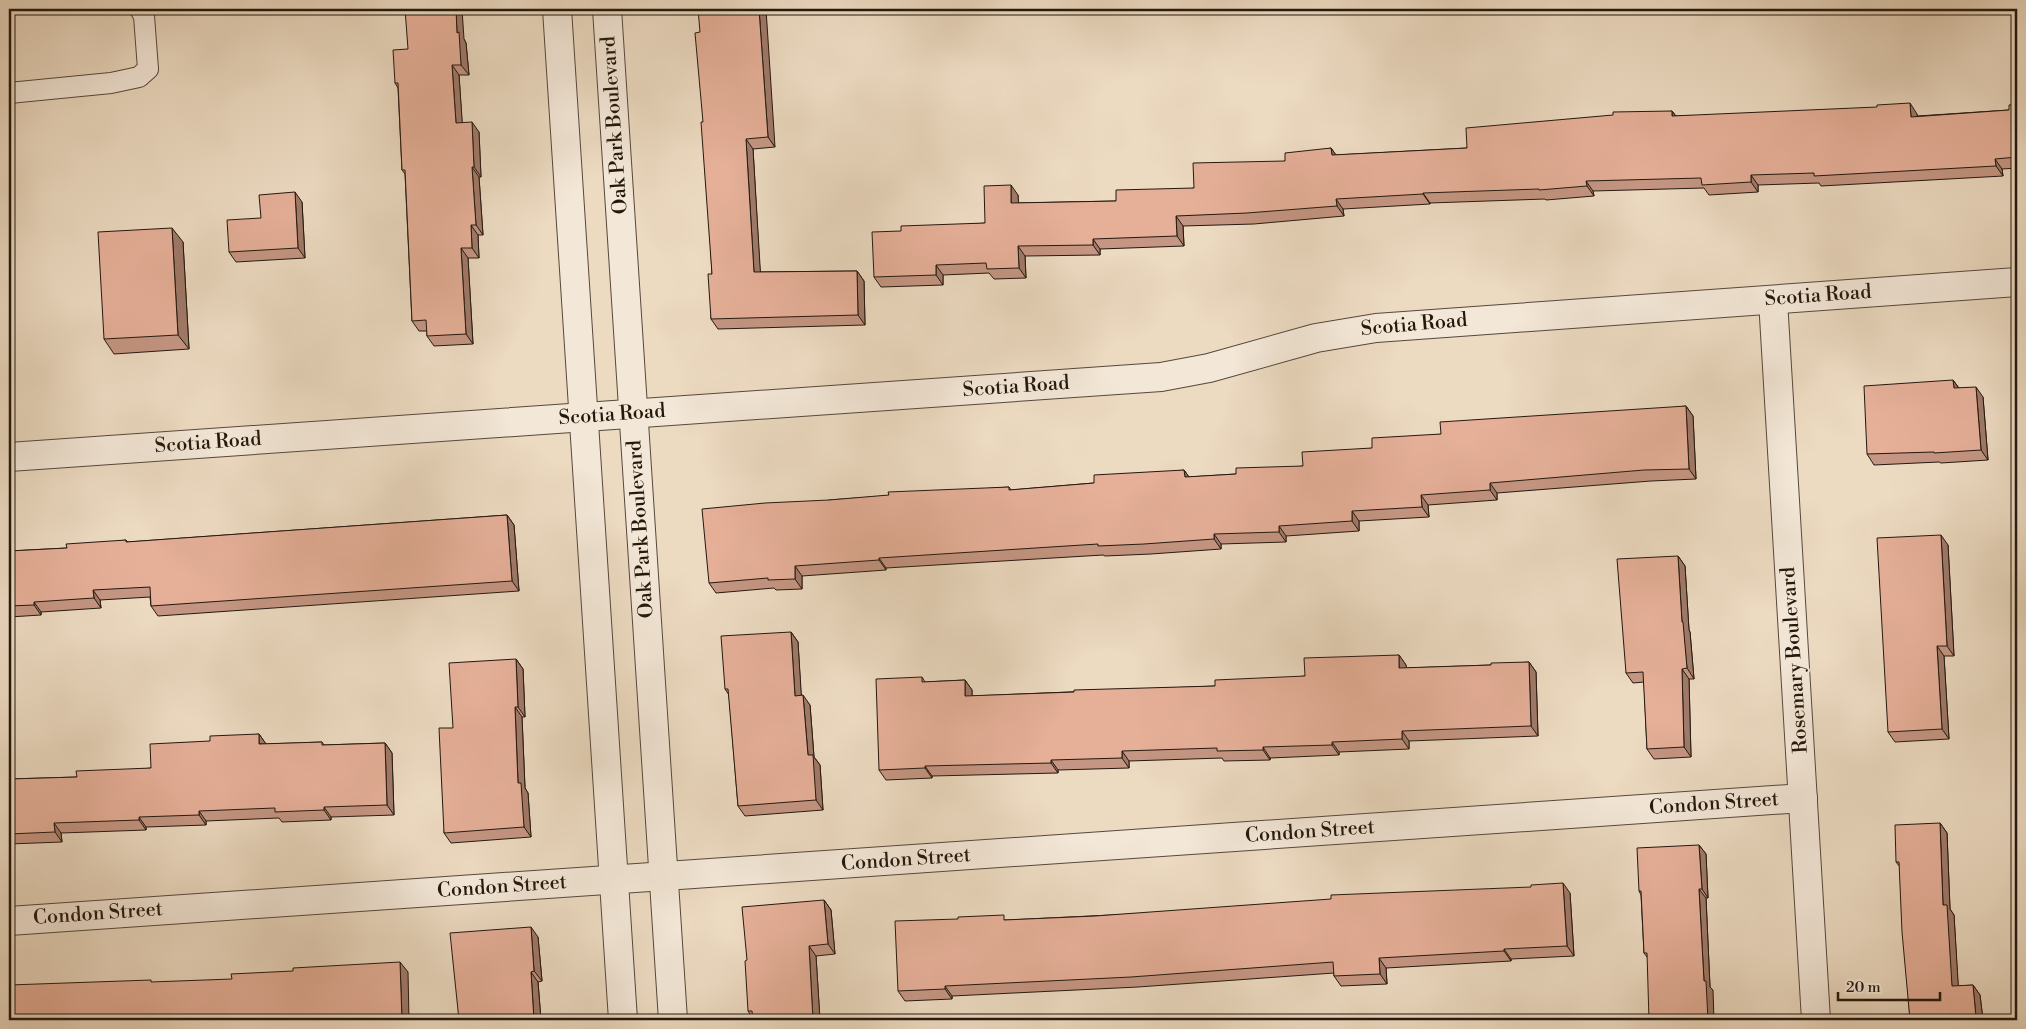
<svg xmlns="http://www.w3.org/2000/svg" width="2026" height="1029" font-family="'Libre Bodoni',serif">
<rect width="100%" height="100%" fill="#ecdac1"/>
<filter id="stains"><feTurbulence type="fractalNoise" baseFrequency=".004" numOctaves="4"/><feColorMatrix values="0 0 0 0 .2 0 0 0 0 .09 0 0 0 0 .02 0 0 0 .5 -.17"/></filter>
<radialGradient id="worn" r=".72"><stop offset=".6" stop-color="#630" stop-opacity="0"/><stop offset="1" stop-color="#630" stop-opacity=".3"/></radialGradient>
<polygon fill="#b8bf92" stroke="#6e6c50" points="2013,317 2017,317 2017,392"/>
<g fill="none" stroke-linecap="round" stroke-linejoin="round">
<defs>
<polyline id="service" points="9,93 111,83 139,77 148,69 144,16 140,9"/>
<g id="minor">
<polyline points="1773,300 1816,1020"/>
<polyline points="9,921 1803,798"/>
</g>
<g id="tertiary">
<polyline points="557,9 623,1020"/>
<polyline points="607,9 673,1020"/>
<polyline points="9,457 1161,377 1209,368 1316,338 1376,328 2017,282"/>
</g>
</defs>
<use href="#service" stroke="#56483b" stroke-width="22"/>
<use href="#minor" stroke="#56483b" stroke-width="30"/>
<use href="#tertiary" stroke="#56483b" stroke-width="30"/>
<use href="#service" stroke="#f3e7d7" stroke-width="20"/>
<use href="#minor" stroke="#f3e7d7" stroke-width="28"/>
<use href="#tertiary" stroke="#f3e7d7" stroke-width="28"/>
</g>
<g fill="#c59683" stroke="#24180e">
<polygon points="700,32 775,147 753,149 760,272 857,271 864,281 865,325 718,329 711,319 712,274"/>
<polygon points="464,39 466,43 469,75 459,75 462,123 479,132 481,177 479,177 483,235 478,235 479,258 468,258 473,344 434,346 427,336 427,331 419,331 412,321 405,174 402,170 398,88 395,83 408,49"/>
<polygon points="2017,104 2017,168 2002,169 2003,176 1821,186 1819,183 1758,185 1758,192 1709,195 1704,188 1593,191 1594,196 1546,200 1545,199 1430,203 1430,204 1343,209 1344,216 1254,224 1183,226 1184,246 1100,249 1100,255 1025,256 1026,278 994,279 989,273 943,275 943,285 881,287 874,277 901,231 985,223 1018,195 1018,203 1116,201 1194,188 1285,161 1331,148 1336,155 1467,148 1672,111 1676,116 1917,114 1917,116 2009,110"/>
<polygon points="302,202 305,258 236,262 229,252 261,218"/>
<polygon points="183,242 189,349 114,354 104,339"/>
<polygon points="1953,380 1959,388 1983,397 1988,460 1941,463 1939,462 1874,465 1867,454"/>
<polygon points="1686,406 1693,416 1696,479 1651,481 1497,493 1497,500 1428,505 1429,517 1359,521 1359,531 1286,536 1286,542 1221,544 1221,549 1151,554 1105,556 1103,555 886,568 886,570 802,576 802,589 776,590 774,588 716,593 709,583 829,500 1009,487 1011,490 1094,483 1184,470 1189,477 1236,474 1303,466 1372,448 1441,434"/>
<polygon points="507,515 514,525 519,591 158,616 151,606 150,597 100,600 101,608 41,612 41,615 9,617 9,551 67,548 126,540 128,542"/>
<polygon points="1948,545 1954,656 1944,656 1949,739 1895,742 1888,732"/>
<polygon points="1678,556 1685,566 1689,630 1690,632 1694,679 1689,679 1691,757 1654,759 1647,749 1644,682 1633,683 1626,673"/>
<polygon points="791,632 798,642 801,695 810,705 814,757 820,765 823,810 745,816 738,806 729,695 725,689"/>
<polygon points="1399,655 1406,665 1406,668 1491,665 1529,662 1536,672 1538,736 1409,741 1409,749 1339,752 1339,755 1270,758 1270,760 1224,761 1222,758 1129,761 1129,768 1058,770 1058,773 932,776 932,778 886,780 879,770 922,677 925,682 965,680 972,690 972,696 1215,686 1305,676"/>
<polygon points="516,659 523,669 525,717 522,717 525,788 528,793 531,837 451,843 444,833 453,728"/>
<polygon points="259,734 266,744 322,742 324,745 385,743 392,753 394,815 331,817 331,820 282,822 279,818 206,821 206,825 146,827 146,830 61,833 62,842 9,844 9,779 77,777 151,768 210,741"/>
<polygon points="1940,823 1947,833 1950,909 1954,915 1958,986 1973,985 1980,995 1983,1020 1910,1020 1900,867 1896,862"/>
<polygon points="1699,845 1706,854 1708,898 1706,898 1710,987 1713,990 1647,957 1644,953 1641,895 1639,891"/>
<polygon points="1570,893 1574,956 1511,959 1511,961 1386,968 1387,984 1341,986 1334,976 1334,973 1138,987 952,996 952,999 905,1001 898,991 958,919 1007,920"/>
<polygon points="824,900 831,910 835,954 816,956 820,1020 840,1019 842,1020 753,1020 752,1017 748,1011"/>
<polygon points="538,937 542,981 538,982 541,1020 459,1020"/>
</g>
<g fill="#a07a6a" stroke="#24180e">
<polygon points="456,9 462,9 464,39 466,43 469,75 461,65 457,33"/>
<polygon points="759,9 766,9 775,147 768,137"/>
<polygon points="452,65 459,75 463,133 456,123"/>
<polygon points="1910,103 1917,114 1918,127 1911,117"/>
<polygon points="1672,111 1679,121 1672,116"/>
<polygon points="472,122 479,132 481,177 474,167"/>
<polygon points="746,139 753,149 761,282 754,272"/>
<polygon points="1331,148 1338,158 1332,155"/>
<polygon points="1995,159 2002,169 2003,176 1996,166"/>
<polygon points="472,167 479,177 483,235 476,225"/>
<polygon points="1751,175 1758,185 1758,192 1751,182"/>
<polygon points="1586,181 1593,191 1594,196 1587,186"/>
<polygon points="1011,185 1018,195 1019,213 1011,203"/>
<polygon points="295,192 302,202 305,258 298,248"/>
<polygon points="1423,193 1430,203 1430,204 1423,194"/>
<polygon points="1336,199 1343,209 1344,216 1337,206"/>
<polygon points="1176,216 1183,226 1184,246 1177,236"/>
<polygon points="471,225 478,235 479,258 472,248"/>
<polygon points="172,228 183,242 189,349 178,335"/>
<polygon points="1093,239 1100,249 1100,255 1093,245"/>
<polygon points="1018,246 1025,256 1026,278 1019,268"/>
<polygon points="461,248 468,258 473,344 466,334"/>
<polygon points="936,265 943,275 943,285 936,275"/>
<polygon points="857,271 864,281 865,325 858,315"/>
<polygon points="1953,380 1960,390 1954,388"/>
<polygon points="1976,387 1983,397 1988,460 1981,450"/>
<polygon points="1686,406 1693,416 1696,479 1689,469"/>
<polygon points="1184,470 1191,480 1185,477"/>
<polygon points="1490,483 1497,493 1497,500 1490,490"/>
<polygon points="1421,495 1428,505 1429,517 1422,507"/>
<polygon points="1352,511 1359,521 1359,531 1352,521"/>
<polygon points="507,515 514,525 519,591 512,581"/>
<polygon points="1279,526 1286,536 1286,542 1279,532"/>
<polygon points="1214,534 1221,544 1221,549 1214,539"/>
<polygon points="1941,535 1948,545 1954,656 1947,646"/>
<polygon points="1678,556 1685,566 1689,630 1690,632 1694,679 1687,668 1682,622"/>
<polygon points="879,558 886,568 886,570 879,560"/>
<polygon points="795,566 802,576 802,589 795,579"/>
<polygon points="93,590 100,600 101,608 94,598"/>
<polygon points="34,602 41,612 41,615 34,605"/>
<polygon points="791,632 798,642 802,706 795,696"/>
<polygon points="1937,646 1944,656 1949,739 1942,729"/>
<polygon points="1399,655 1406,665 1407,678 1399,668"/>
<polygon points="516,659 523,669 525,717 518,707"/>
<polygon points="1529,662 1536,672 1538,736 1531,726"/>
<polygon points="1682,669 1689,679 1691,757 1684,747"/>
<polygon points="965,680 972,690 972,706 965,696"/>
<polygon points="803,695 810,705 814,757 820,765 823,810 816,800 808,755"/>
<polygon points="515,707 522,717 525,788 528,793 531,837 524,827 518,783"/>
<polygon points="1402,731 1409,741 1409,749 1402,739"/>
<polygon points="259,734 266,744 259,744"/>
<polygon points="1332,742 1339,752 1339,755 1332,745"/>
<polygon points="385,743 392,753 394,815 387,805"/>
<polygon points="1263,747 1270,758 1270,760 1263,750"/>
<polygon points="1122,751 1129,761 1129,768 1122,758"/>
<polygon points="1051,760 1058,770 1058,773 1051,763"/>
<polygon points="925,766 932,776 932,778 925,768"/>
<polygon points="324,807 331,817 331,820 324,810"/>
<polygon points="199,811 206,821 206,825 199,815"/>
<polygon points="139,817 146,827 146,830 139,820"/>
<polygon points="54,823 61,833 62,842 55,832"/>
<polygon points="1940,823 1947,833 1950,909 1954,915 1959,997 1952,986 1943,905"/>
<polygon points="1699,845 1706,854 1708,898 1702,889"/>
<polygon points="1563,883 1570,893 1574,956 1567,946"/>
<polygon points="1699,889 1706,898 1710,987 1713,990 1714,1020 1708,1020 1704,981"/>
<polygon points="824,900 831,910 835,954 828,944"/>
<polygon points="531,927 538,937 542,981 534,971"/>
<polygon points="809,946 816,956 820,1020 813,1020"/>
<polygon points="1504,949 1511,959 1511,961 1504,951"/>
<polygon points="1379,958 1386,968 1387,984 1380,974"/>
<polygon points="400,962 408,972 409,1020 402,1020"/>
<polygon points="531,972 538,982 541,1020 534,1020"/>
<polygon points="1973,985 1980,995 1983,1020 1978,1020 1976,1017"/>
<polygon points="945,986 952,996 952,999 945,989"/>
</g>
<g fill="#e5af98" stroke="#24180e">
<polygon points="405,9 456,9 457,33 459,32 461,65 452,65 456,123 472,122 474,167 472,167 476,225 471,225 472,248 461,248 466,334 427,336 426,320 412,321 405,170 402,170 398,83 395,83 393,50 408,49"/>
<polygon points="698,9 759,9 768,137 746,139 754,272 857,271 858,315 711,319 708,274 712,274 701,122 703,122 695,33 700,32"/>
<polygon points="1910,103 1911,117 2009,110 2009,105 2017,104 2017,157 1995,159 1996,166 1814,176 1814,173 1751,175 1751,182 1702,185 1701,178 1586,181 1587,186 1539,190 1539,189 1423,193 1423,194 1336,199 1337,206 1247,213 1176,216 1177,236 1093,239 1093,245 1018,246 1019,268 987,269 986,263 936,265 936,275 874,277 872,232 901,231 901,226 985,223 984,186 1011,185 1011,203 1116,201 1116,190 1194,188 1193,163 1285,161 1285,153 1331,148 1332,155 1467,148 1466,128 1613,115 1613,112 1672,111 1672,116 1877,107 1877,105"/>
<polygon points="295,192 298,248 229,252 227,220 261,218 259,195"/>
<polygon points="172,228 178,335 104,339 98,232"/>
<polygon points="1953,380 1954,388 1976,387 1981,450 1934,453 1934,452 1867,454 1864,386"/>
<polygon points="1686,406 1689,469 1644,470 1490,483 1490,490 1421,495 1422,507 1352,511 1352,521 1279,526 1279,532 1214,534 1214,539 1144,544 1098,546 1098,544 879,558 879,560 795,566 795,579 768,580 768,578 709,583 702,509 765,503 829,500 889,495 888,492 1009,487 1009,490 1094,483 1094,475 1184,470 1185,477 1236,474 1236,468 1303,466 1302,452 1372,448 1372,438 1441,434 1440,422"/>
<polygon points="507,515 512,581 151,606 150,587 93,590 94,598 34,602 34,605 9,606 9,551 67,548 66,544 126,540 126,542"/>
<polygon points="1941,535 1947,646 1937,646 1942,729 1888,732 1877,538"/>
<polygon points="1678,556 1682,622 1683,622 1687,668 1682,669 1684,747 1647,749 1643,672 1626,673 1617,559"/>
<polygon points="791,632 795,696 803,695 808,755 813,755 816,800 738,806 728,689 725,689 721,636"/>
<polygon points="1399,655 1399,668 1491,665 1491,663 1529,662 1531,726 1402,731 1402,739 1332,742 1332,745 1263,747 1263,750 1217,751 1217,748 1122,751 1122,758 1051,760 1051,763 925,766 925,768 879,770 876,679 922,677 922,682 965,680 965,696 1074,692 1074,690 1215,686 1215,680 1305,676 1304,658"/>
<polygon points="516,659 518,707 515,707 518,783 521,783 524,827 444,833 439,728 453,728 449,663"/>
<polygon points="259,734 259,744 322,742 322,745 385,743 387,805 324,807 324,810 275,812 275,808 199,811 199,815 139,817 139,820 54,823 55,832 9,834 9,779 77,777 76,771 151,768 150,744 210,741 210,736"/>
<polygon points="1940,823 1943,905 1947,905 1952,986 1973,985 1976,1017 1966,1018 1967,1020 1910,1020 1902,932 1899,862 1896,862 1895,825"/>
<polygon points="1699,845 1702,889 1699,889 1704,981 1706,981 1708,1020 1649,1020 1647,953 1644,953 1641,891 1639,891 1637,848"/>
<polygon points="1563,883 1567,946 1504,949 1504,951 1379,958 1380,974 1334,976 1333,962 1131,977 945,986 945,989 898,991 895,921 958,919 958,917 1004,915 1004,920 1095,916 1331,899 1331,895 1531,887 1531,885"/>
<polygon points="824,900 828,944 809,946 813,1020 753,1020 752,1011 748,1011 745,961 747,960 742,907"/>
<polygon points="531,927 534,971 531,972 534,1020 459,1020 450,933"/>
<polygon points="400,962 402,1020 9,1020 9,985 151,980 151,982 232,979 231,974 293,971 293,968"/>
<polygon points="840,1019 841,1020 814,1020"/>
</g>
<g text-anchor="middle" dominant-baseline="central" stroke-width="4" stroke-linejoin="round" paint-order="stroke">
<g font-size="20" fill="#24180e" stroke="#f3e7d7">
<text transform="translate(615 125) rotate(-94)">Oak Park Boulevard</text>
<text transform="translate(1818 296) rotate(-4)">Scotia Road</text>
<text transform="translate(1414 325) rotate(-5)">Scotia Road</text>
<text transform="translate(1016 387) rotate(-4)">Scotia Road</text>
<text transform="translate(612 415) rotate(-4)">Scotia Road</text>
<text transform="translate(208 443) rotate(-4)">Scotia Road</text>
<text transform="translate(641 529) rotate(-94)">Oak Park Boulevard</text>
<text transform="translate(1795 660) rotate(-94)">Rosemary Boulevard</text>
<text transform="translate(1714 804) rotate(-4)">Condon Street</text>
<text transform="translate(1310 832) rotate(-4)">Condon Street</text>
<text transform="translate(906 860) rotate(-4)">Condon Street</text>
<text transform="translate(502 887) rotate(-4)">Condon Street</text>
<text transform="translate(98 914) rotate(-4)">Condon Street</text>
</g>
</g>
<rect width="2026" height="1029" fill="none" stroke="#ecdac1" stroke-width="30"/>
<rect x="10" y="10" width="2006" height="1009" fill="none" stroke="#24180e" stroke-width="2.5"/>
<rect x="15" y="15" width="1996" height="999" fill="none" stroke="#24180e"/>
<path d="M1838 992v8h102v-8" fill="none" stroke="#24180e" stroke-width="2.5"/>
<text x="1846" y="992" font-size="15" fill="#24180e" stroke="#f3e7d7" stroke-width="4" paint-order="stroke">20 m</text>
<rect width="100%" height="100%" filter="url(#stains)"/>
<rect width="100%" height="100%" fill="url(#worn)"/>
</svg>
